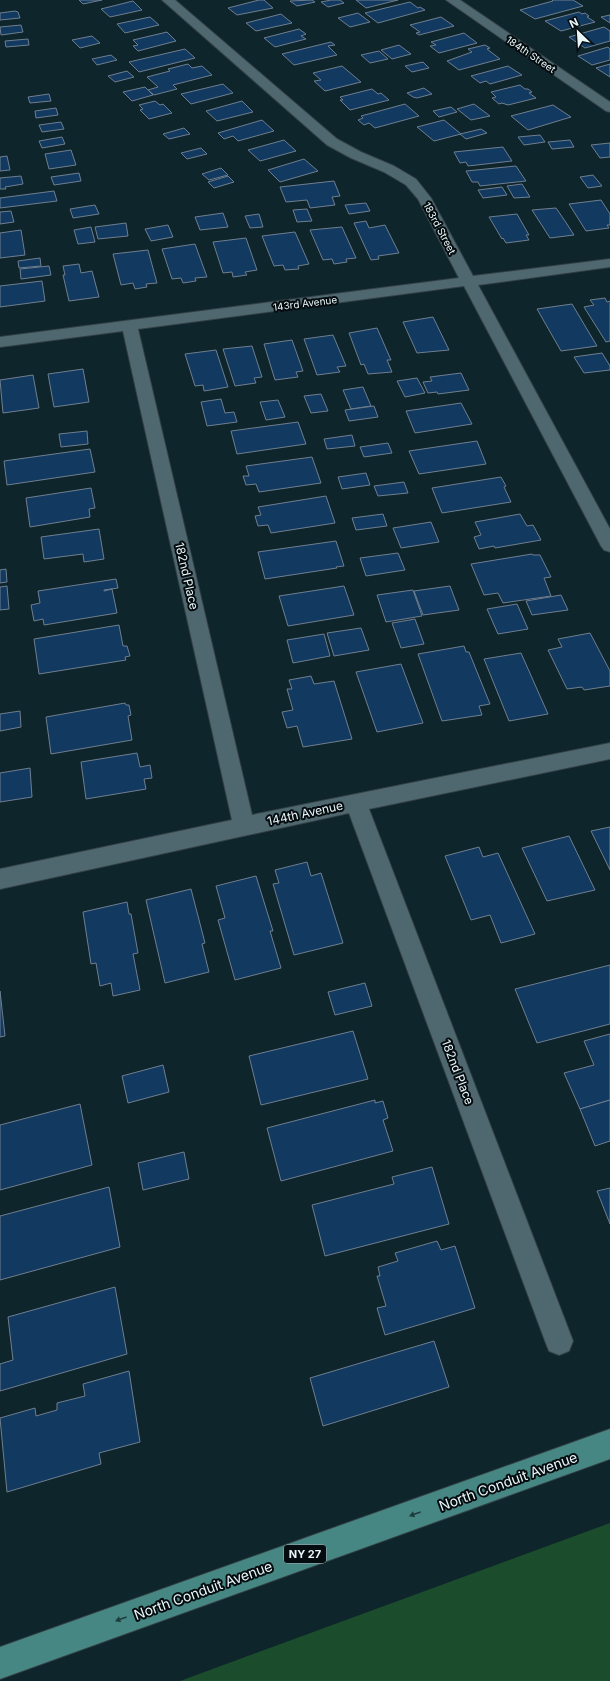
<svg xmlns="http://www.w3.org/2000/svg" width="610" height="1681" font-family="Inter,sans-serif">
<rect width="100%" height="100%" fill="#0e252b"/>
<polygon fill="#1b4d2d" points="610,1523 610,1681 180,1681"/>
<g fill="#123a61" stroke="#6f7e8f">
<polygon points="79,0 102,0 83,4"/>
<polygon points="259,0 264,0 273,8 237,15 228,8"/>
<polygon points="312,0 315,2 297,6 290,1"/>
<polygon points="331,0 340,0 344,3 328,7 321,2"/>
<polygon points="356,0 398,0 366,8"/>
<polygon points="552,0 573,0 583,6 535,19 520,10 553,1"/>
<polygon points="133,1 142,10 110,17 101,9"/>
<polygon points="410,2 418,8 420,7 425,10 378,23 365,13"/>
<polygon points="15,11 18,12 20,18 0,20 0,13"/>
<polygon points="579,12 582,14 585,13 589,16 587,17 595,22 561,31 545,21"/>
<polygon points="358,13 370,22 350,27 338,18"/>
<polygon points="281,14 292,23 256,31 246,23"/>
<polygon points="610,15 610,23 601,17"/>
<polygon points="150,17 159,25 125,33 117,24"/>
<polygon points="441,17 454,26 419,35 416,33 420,32 410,25"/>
<polygon points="21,25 23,32 1,35 0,27"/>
<polygon points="604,27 610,31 610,41 585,48 569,37"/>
<polygon points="299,29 306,34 301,36 306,39 275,47 264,38"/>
<polygon points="167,32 176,41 138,51 133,46 138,45 133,40"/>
<polygon points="464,33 477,43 439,53 430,46 436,45 431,42"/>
<polygon points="92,36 100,43 80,48 72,40"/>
<polygon points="28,39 29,45 6,47 5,41"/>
<polygon points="331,42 335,45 328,46 337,55 294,65 282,54"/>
<polygon points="399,45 411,54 392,59 381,50"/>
<polygon points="485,45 490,48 487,49 500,59 459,70 447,61 472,52 468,49"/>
<polygon points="608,47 610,49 610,60 592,65 578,56"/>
<polygon points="185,49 195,58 139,72 129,62"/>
<polygon points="379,51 388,59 370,63 361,55"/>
<polygon points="111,55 117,60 97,65 92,59"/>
<polygon points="423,62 429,68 412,72 405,66"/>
<polygon points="188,64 192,68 202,66 212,75 173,85 177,89 154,95 148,90 158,87 147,77 170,71 168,69"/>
<polygon points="610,64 610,77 596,68"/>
<polygon points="342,66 361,82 325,91 314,81 321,80 313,73"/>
<polygon points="508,66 522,75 490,84 486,81 480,83 471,76"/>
<polygon points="127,71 134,77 115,82 108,76"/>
<polygon points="223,84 233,93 191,104 181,94"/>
<polygon points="520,85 525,89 528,89 532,92 529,93 536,98 508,105 502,103 499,104 492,98 496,97 491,92"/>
<polygon points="145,87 153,95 132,101 123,92"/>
<polygon points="424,88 432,94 417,98 413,97 407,93"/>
<polygon points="372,89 378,94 381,93 389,100 350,110 340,100 343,100 340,97"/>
<polygon points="49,94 51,101 30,103 28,97"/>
<polygon points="155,101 160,105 163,104 172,113 149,119 140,110 143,109 139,105"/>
<polygon points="242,101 253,112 217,121 206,111"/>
<polygon points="405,104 419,116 375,128 369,123 364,125 358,120 363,118 361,116"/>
<polygon points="474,104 490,116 471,120 457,109"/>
<polygon points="553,105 571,117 528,130 511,116"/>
<polygon points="451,107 457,112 439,117 433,111"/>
<polygon points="56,108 58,115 36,118 35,111"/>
<polygon points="262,120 274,131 238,141 233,136 224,139 218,133"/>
<polygon points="444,120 461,134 434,141 417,127"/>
<polygon points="61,122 64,129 42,132 39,125"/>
<polygon points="184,128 190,134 169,139 163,134"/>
<polygon points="481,129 487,133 466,139 460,134"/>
<polygon points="540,135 545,142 524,145 518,137"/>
<polygon points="62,137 65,144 42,148 39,141"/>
<polygon points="284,140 296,151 260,161 248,150"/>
<polygon points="570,140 574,147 552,149 548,142"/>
<polygon points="610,143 610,157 600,158 591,145"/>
<polygon points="503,147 512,161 468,166 466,162 460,163 454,152"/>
<polygon points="201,148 207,154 187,159 181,153"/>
<polygon points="71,150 76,165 49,169 45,154"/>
<polygon points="7,156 10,170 0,171 0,157"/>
<polygon points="304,159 318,171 280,182 268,170"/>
<polygon points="516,166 526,181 480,186 478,182 472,182 466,171"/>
<polygon points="221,168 228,175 209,180 202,174"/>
<polygon points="79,173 81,181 54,185 51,177"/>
<polygon points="593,175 602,186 588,188 580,177"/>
<polygon points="21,176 23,184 5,187 6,189 0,189 0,178"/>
<polygon points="228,176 234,182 214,188 208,182"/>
<polygon points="334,181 340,196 332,197 335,205 310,208 307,200 286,202 280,187"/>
<polygon points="522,184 530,197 514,198 507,186"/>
<polygon points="502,187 507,195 483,198 478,190"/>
<polygon points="54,191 57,201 0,208 0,198"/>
<polygon points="601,200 610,214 610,225 607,225 609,228 586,231 569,204"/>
<polygon points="366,203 370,211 349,214 345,205"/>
<polygon points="95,205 99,214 73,218 70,209"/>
<polygon points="556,208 565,221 574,235 550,238 532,210"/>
<polygon points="307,209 312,221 297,222 293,210"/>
<polygon points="11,211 14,222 0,224 0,212"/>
<polygon points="223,213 228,227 200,230 195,217"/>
<polygon points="259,214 263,227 250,228 245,216"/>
<polygon points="517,214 529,235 526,235 529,240 506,243 503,238 502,239 489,217"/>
<polygon points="366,221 369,228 385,225 399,253 378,256 379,259 371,260 354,223"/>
<polygon points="126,223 128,236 98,239 95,227"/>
<polygon points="168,225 173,237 151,241 145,229"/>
<polygon points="91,227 95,242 78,244 74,230"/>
<polygon points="342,227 356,258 346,259 347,262 334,264 332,259 323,260 310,230"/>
<polygon points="21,230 25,255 0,258 0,233"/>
<polygon points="295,232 309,264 298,266 299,269 285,270 283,265 274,266 262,236"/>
<polygon points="246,238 257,270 245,272 247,275 233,277 232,272 223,273 213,242"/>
<polygon points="195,244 207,277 195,278 196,281 183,283 181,278 172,279 162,249"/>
<polygon points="148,250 157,283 146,284 147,287 135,289 133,283 121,285 113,254"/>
<polygon points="40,258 41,266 19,268 18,261"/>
<polygon points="79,264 81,273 92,271 99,297 69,301 63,275 65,275 63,266"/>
<polygon points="49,266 51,275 21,279 20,269"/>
<polygon points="42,281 45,301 0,307 0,286"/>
<polygon points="605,298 607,302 610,301 610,341 606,342 584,307 594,305 590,300"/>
<polygon points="572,304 597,346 561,351 537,309"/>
<polygon points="433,317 449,350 417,353 403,322"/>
<polygon points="377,328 391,360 387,360 392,372 368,374 364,364 361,365 349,333"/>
<polygon points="333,335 346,366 337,367 340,372 317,375 304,339"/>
<polygon points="292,340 303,371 296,372 298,377 275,380 264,344"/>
<polygon points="252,346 262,377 254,378 256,383 235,386 223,349"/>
<polygon points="216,350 228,387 204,391 203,385 195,386 185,354"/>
<polygon points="602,353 610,366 610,370 584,373 574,357"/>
<polygon points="83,369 89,402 54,407 48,374"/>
<polygon points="461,373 469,390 438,394 437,392 428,393 423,382 432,381 430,377"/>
<polygon points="33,375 39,408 3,413 0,380"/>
<polygon points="417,378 425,393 405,397 397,381"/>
<polygon points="363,387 371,406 351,409 343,390"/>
<polygon points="321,394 328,411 311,413 304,396"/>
<polygon points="221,399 225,413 234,412 237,422 207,426 201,402"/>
<polygon points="278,400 285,417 266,420 260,402"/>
<polygon points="461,403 472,424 415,433 406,411"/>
<polygon points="374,406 378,417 349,421 345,410"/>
<polygon points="298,422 306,444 237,454 231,431"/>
<polygon points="87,431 88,444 61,447 59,434"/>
<polygon points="352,435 355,446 327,449 324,439"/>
<polygon points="477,441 486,464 419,474 409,451"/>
<polygon points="388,443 392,453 364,457 360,447"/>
<polygon points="90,449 95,472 7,485 4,461"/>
<polygon points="312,457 321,483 259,492 256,484 246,485 243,476 249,476 246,466"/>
<polygon points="366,473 370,485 342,489 338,477"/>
<polygon points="501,477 506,486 504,487 511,502 442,513 432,488"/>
<polygon points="404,482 408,493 378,496 374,486"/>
<polygon points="91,488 95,508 89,509 90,517 30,527 26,498"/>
<polygon points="326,496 335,523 271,533 268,525 258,526 255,516 261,515 258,507"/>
<polygon points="383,514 387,526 356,530 352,518"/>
<polygon points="520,514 527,526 533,525 541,540 495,548 494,546 479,549 474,537 481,535 475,522"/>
<polygon points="431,522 439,542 401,548 393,528"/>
<polygon points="99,529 104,559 84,562 83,554 44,559 41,537"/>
<polygon points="336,541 344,566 336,567 337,568 265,579 258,552"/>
<polygon points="398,553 405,570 366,576 360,558"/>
<polygon points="532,554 533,555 540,555 551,577 544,578 551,596 503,603 498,593 484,595 471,564"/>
<polygon points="6,569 7,582 0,583 0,570"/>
<polygon points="116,579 118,588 104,590 104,591 112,589 117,613 44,625 43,619 34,621 31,605 40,603 38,591"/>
<polygon points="7,586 9,609 0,610 0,587"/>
<polygon points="344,586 354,615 288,626 279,596"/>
<polygon points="450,586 459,610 423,615 414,591"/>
<polygon points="413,590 422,616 386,622 377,595"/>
<polygon points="561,595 568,610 532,615 526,601"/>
<polygon points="517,604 528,629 498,634 487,609"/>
<polygon points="415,619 424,644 401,648 392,623"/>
<polygon points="119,625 123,646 127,646 130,656 125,657 126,660 39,674 34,639"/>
<polygon points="361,628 369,650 334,656 327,633"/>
<polygon points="590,633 610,671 610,686 584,690 582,687 567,689 548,650 562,647 558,639"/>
<polygon points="324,634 330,656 293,663 287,640"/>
<polygon points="464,646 466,652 469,652 490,704 479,706 482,715 442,721 418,654"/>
<polygon points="521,653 548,714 509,721 484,659"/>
<polygon points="401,664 423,723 377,732 356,672"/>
<polygon points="311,676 314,684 334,681 352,739 303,747 297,726 287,728 282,712 293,710 287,689 292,689 289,680"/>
<polygon points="125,703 126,705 129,705 131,715 128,716 132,740 51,754 46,717"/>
<polygon points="20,711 21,727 0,731 0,714"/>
<polygon points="137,753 140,767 150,765 152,778 144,779 146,789 86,799 81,762"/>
<polygon points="30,768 32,797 0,802 0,773"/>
<polygon points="610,827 610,870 591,831"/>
<polygon points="569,836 595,890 547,901 522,848"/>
<polygon points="479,847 483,857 498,853 535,934 501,943 490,915 471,920 445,856"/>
<polygon points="307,862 311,876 321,873 343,943 294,955 273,884 279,883 275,870"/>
<polygon points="256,876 273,931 270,931 281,968 235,980 218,920 225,918 216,886"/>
<polygon points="191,889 205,943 202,944 209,972 165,983 146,900"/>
<polygon points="127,902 129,914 131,914 138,953 133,954 140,990 113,996 111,983 100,986 96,963 91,964 83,912"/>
<polygon points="610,965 610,1024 537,1043 515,989"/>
<polygon points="365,983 372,1006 335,1015 328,992"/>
<polygon points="0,991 5,1036 0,1037"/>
<polygon points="353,1031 368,1079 261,1105 249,1056"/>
<polygon points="610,1034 610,1100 580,1109 564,1073 594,1065 584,1041"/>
<polygon points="163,1065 169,1092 128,1103 122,1076"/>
<polygon points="375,1100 375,1103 383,1101 388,1118 383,1120 393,1151 281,1181 267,1128"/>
<polygon points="610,1100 610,1141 595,1146 580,1109"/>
<polygon points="80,1104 92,1165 0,1190 0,1125"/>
<polygon points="184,1152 189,1179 143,1190 138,1163"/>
<polygon points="432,1167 449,1224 325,1256 312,1205 394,1184 392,1177"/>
<polygon points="109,1187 120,1247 0,1280 0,1216"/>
<polygon points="610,1188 610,1224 597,1191"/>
<polygon points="437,1241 441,1250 455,1246 475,1308 385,1335 377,1308 386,1306 377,1276 380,1276 378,1267 398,1261 395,1253"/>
<polygon points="115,1287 127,1354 0,1391 0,1364 13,1360 8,1317"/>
<polygon points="434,1341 449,1387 323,1426 310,1378"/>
<polygon points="129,1371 140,1442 99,1453 101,1464 7,1492 0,1418 35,1408 36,1416 57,1410 57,1403 85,1396 83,1384"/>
</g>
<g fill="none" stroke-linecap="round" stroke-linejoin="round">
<defs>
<g id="minor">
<polygon points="162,0 175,0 337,139 361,152 394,166 416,179 431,198 473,276 610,259 610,267 478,285 610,529 610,552 604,550 601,546 464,286 138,329 252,815 610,743 610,759 369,809 573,1341 569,1351 559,1355 549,1351 545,1341 349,813 0,889 0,869 232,820 123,331 0,347 0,337 459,278 418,199 406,185 384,172 351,158 327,145"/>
<polygon points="446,0 460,0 610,102 610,112 606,111"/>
</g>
<polygon id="primary" points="610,1429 610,1459 0,1679 0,1647"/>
</defs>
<use href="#minor" stroke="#334046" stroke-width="2"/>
<use href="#primary" stroke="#334046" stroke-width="2"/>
<use href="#minor" fill="#4f686f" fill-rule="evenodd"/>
<use href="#primary" fill="#468784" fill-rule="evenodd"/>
</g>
<defs><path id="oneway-solid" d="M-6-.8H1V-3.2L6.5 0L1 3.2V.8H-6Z"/></defs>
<g fill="#1e3d3e">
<use href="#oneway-solid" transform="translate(415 1514) rotate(160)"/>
<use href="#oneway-solid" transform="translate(121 1619) rotate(160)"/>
</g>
<g text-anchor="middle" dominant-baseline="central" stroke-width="4" stroke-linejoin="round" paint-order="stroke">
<g font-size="10" fill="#e8f6fa" stroke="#040c0f">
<text transform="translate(531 54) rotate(34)">184th Street</text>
<text transform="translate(440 228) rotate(62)">183rd Street</text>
<text transform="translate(305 303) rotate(-7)">143rd Avenue</text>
</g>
<rect fill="#040c0f" stroke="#a4b0b4" stroke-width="1" x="284" y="1545" width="42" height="18" rx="3"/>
<g font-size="11" font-weight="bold" fill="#e8f6fa">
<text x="305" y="1554">NY 27</text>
</g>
<g font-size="12" fill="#e8f6fa" stroke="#040c0f">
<text transform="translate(187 576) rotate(77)">182nd Place</text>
<text transform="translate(305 813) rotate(-12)">144th Avenue</text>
<text transform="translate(458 1072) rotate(69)">182nd Place</text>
</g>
<g font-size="14" fill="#e8f6fa" stroke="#040c0f">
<text transform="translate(508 1481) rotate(-20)">North Conduit Avenue</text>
<text transform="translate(203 1590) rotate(-20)">North Conduit Avenue</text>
</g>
</g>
<g transform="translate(578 32) rotate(335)" stroke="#040c0f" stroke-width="3" paint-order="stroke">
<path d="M0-3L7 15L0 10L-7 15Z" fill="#e8f6fa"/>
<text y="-6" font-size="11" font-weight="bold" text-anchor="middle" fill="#e8f6fa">N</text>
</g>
</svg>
